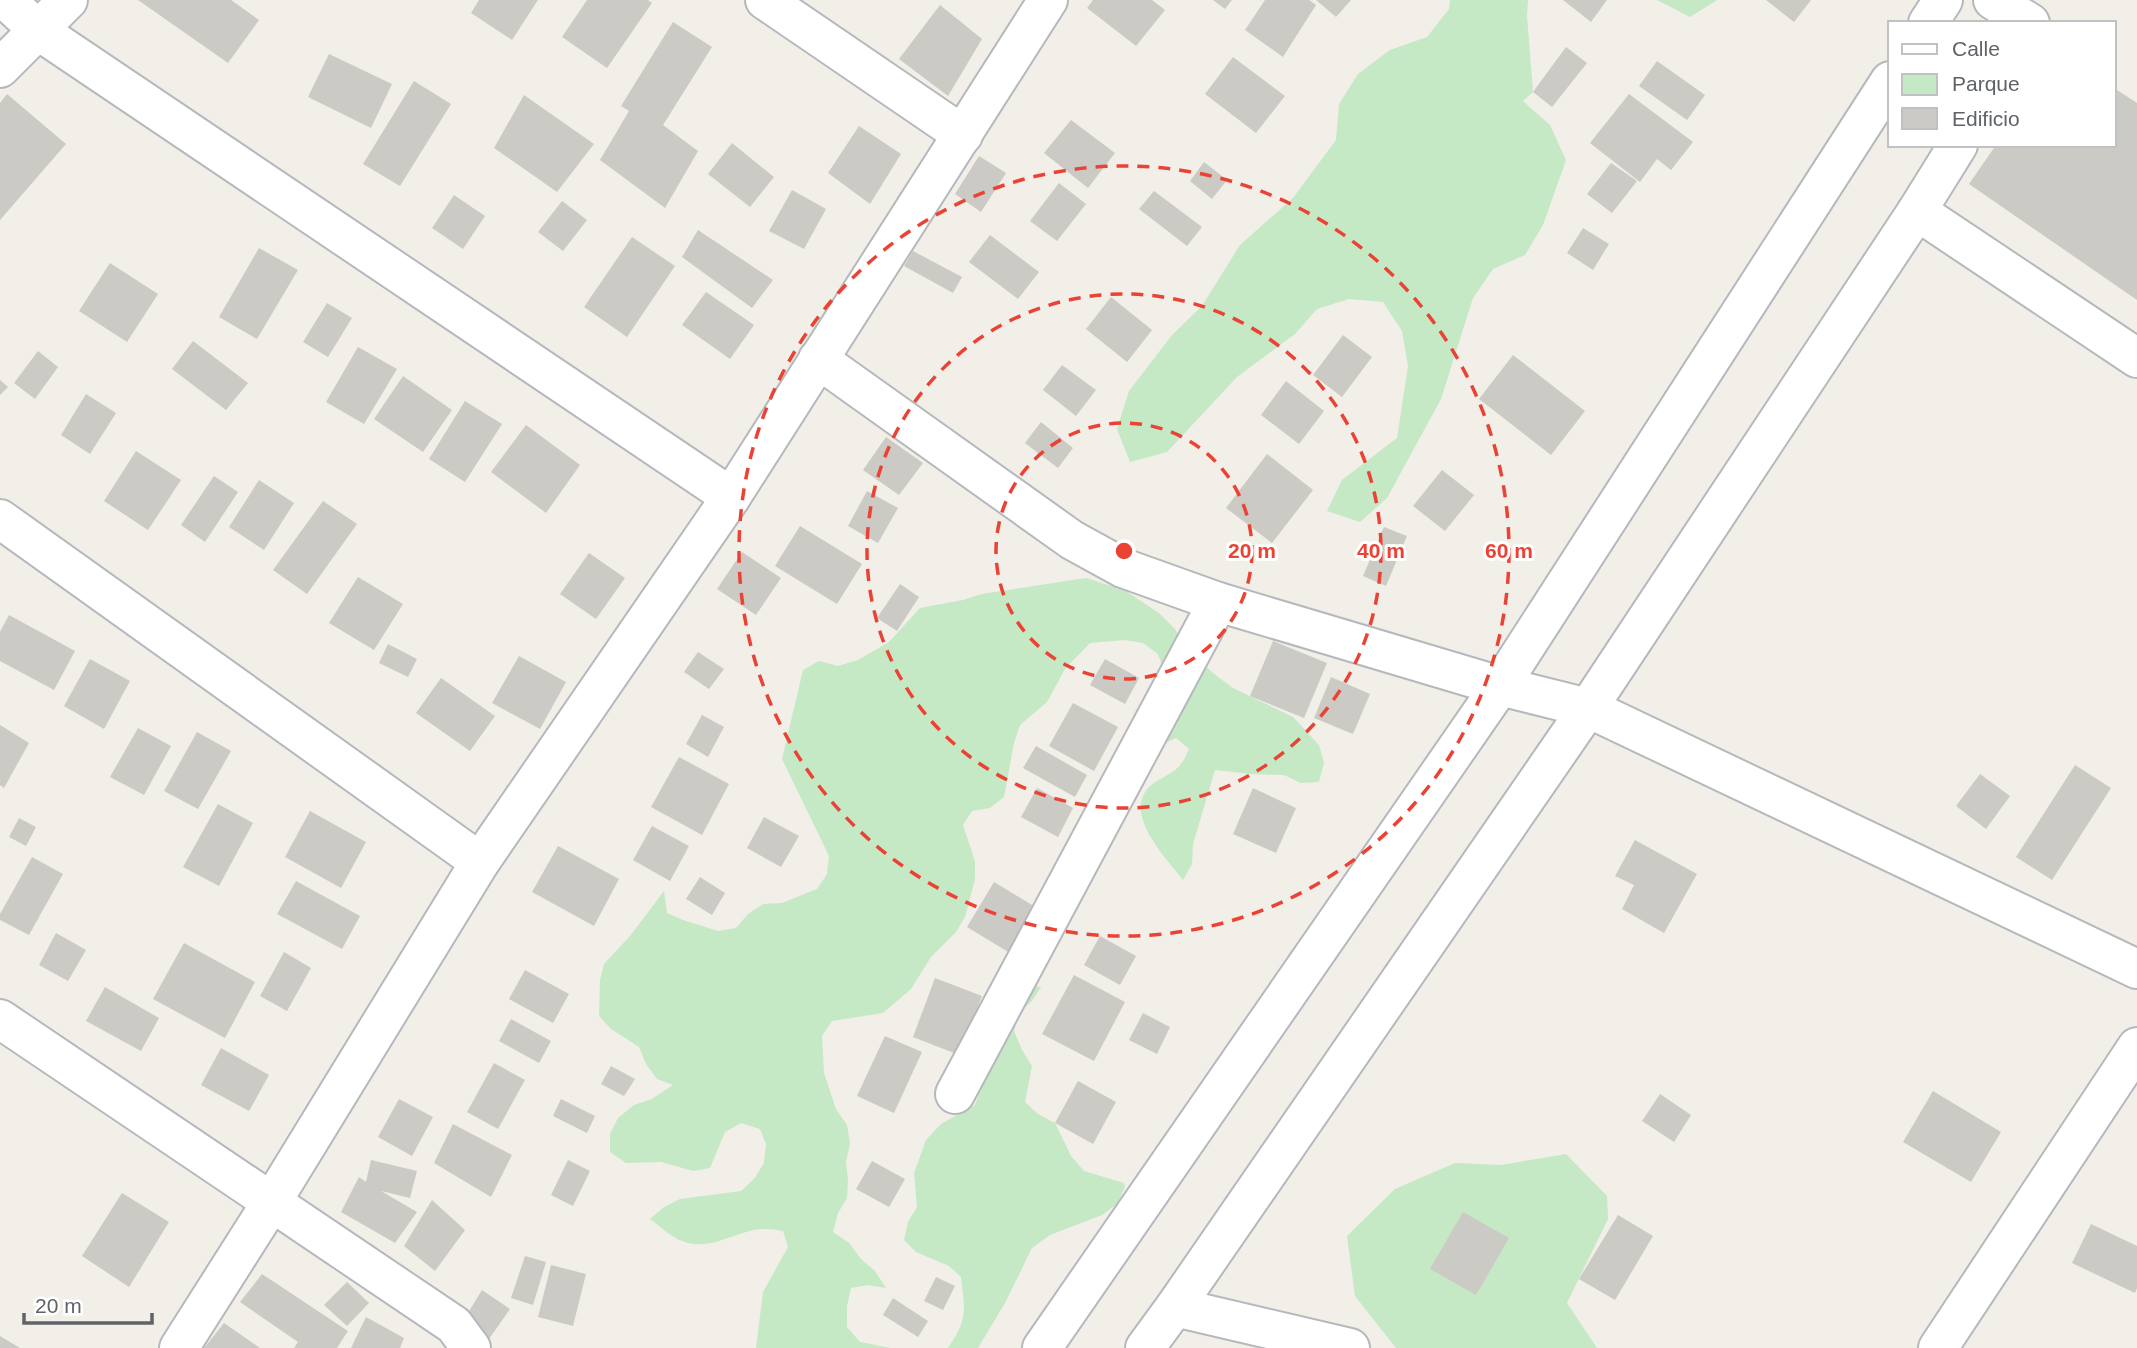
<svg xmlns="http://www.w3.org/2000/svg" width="2137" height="1348" font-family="Helvetica,sans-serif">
<rect width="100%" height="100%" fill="#f1efe8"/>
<g fill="#c5e8c5">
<polygon points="1450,0 1528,0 1527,16 1533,92 1523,101 1550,125 1566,160 1543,225 1525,255 1493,269 1473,298 1441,399 1387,498 1360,522 1327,511 1342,480 1397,438 1408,366 1402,331 1383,302 1349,299 1317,309 1295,334 1237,377 1167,452 1130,462 1117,429 1129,391 1172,335 1202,306 1240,245 1293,198 1336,140 1339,104 1358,74 1390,50 1427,37 1449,9"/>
<polygon points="1657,0 1717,0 1690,17"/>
<path d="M1086 578 1124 590 1159 613 1175 629 1184 648 1218 677 1233 688 1293 717 1319 745 1324 763 1319 782 1301 783 1284 775 1250 774 1215 770 1193 844 1192 864 1183 880C1165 857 1122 813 1150 786 1159 778 1174 774 1181 764 1184 760 1187 754 1189 749L1176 738 1159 746 1164 671 1158 654 1143 643 1125 640 1090 643 1065 669 1047 702 1020 725 1014 743 1004 797 990 808 972 811 963 825 975 861V879L965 917 956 932 931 957 911 989 883 1013 832 1021 822 1036 824 1073 836 1109 847 1125 850 1143 846 1162 848 1180 847 1198 838 1213 833 1232 849 1243 861 1259 875 1271 886 1288 868 1285 851 1288 847 1306V1327L860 1342 891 1348H756L763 1292 788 1247 783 1231C772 1229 762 1228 750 1231 727 1236 707 1251 682 1241 671 1237 660 1226 650 1219L664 1207 680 1199 741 1191 754 1179 764 1163 766 1144 760 1129 741 1123 725 1132 710 1168 693 1171 661 1162 626 1163 610 1152V1134L618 1118 634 1105 652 1099 673 1085 657 1079 646 1064 639 1047 611 1029 599 1016 600 980 604 964 630 936 664 891 667 913 683 920 718 931 736 928 748 914 763 904 782 903 817 889 827 874 829 856 782 759 803 670 819 661 838 666 858 660 889 642 920 608 963 600 982 594Z"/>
<path d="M1021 983 1041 987 1032 1001 1019 1013 1014 1031 1022 1050 1032 1066 1025 1102 1038 1114 1055 1123 1071 1156 1084 1171 1124 1183 1125 1187 1117 1204 1102 1215 1050 1235 1032 1248 1005 1303 978 1348H948C968 1319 965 1311 961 1277L949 1266 916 1252 904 1240 908 1222 917 1207 914 1173 926 1140 941 1124 975 1105 981 1089 976 1035Z"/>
<polygon points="1566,1154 1607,1196 1608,1219 1567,1303 1597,1348 1396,1348 1355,1296 1347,1236 1395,1189 1455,1163 1501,1165"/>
</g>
<g fill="#cccac5">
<polygon points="138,0 231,0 259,20 228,63"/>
<polygon points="479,0 538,0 512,40 471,13"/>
<polygon points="587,0 648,0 652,3 607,68 562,37"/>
<polygon points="1093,0 1152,0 1165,10 1136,46 1087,8"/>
<polygon points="1213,0 1232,0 1225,9"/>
<polygon points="1265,0 1309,0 1316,5 1283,57 1245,30"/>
<polygon points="1316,0 1351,0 1336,17"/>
<polygon points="1563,0 1607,0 1591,22"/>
<polygon points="1766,0 1811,0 1794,22"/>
<polygon points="940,5 982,39 948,96 899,59"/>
<polygon points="673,22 712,47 663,125 698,151 665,208 600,160 629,111 621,106"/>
<polygon points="1566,47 1587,63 1552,107 1533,92"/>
<polygon points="329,54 392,84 371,128 308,97"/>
<polygon points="1233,57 1285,96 1256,133 1205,94"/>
<polygon points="1657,61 1705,95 1687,120 1639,86"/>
<polygon points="414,81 451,104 400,186 363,164"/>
<polygon points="2114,88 2137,103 2137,300 1969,184 1996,145 2114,145"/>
<polygon points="7,94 66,144 0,220 0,103"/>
<polygon points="1629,94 1693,142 1671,170 1657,159 1640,182 1590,143"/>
<polygon points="524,95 594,144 557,192 494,148"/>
<polygon points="1071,120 1115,153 1088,188 1044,153"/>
<polygon points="859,126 901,154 870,204 828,173"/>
<polygon points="732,143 774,177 750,207 708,174"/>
<polygon points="979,156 1006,173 981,212 955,194"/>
<polygon points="1204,162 1227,180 1212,199 1190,181"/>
<polygon points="1611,163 1637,181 1612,213 1587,194"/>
<polygon points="1059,183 1086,204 1057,241 1030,221"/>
<polygon points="792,190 826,209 804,249 769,231"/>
<polygon points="1154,191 1202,227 1187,246 1139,209"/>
<polygon points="454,195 485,216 463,249 432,228"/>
<polygon points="562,201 587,220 563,251 538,232"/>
<polygon points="1583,228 1609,244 1593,270 1567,253"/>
<polygon points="698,230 773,280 752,308 682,257"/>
<polygon points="990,235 1039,272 1018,299 969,262"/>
<polygon points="632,237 675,266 627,337 584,307"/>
<polygon points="259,248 298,270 257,339 219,317"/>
<polygon points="913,251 962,277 953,293 904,266"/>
<polygon points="110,263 158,294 127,342 79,311"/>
<polygon points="706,292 754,325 730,359 682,325"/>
<polygon points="1111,297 1152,330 1127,362 1086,329"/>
<polygon points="327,303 352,318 328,357 303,342"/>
<polygon points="1343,335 1372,357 1342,397 1313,375"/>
<polygon points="193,341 248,383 226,410 172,369"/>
<polygon points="358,347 397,369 364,424 326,402"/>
<polygon points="38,351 58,367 35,399 14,383"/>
<polygon points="1513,355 1585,411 1551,455 1479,399"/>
<polygon points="1062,365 1096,390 1076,416 1043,390"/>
<polygon points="403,376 452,410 423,452 374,419"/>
<polygon points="0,380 8,387 0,395"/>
<polygon points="1286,381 1324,411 1299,444 1261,415"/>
<polygon points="86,394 116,413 90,454 61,435"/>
<polygon points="465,401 502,424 465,482 429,459"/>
<polygon points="1041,422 1073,448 1058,468 1025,443"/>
<polygon points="526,425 580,465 546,513 491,472"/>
<polygon points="886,437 923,463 899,495 863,470"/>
<polygon points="136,451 181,480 148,530 104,501"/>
<polygon points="1267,454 1313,490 1272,543 1226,508"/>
<polygon points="1442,470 1474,495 1445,531 1413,506"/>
<polygon points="214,476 238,492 205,542 181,525"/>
<polygon points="259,480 294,503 264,550 229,527"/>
<polygon points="867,491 898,508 878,543 848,526"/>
<polygon points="323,501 357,524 307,594 273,570"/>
<polygon points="800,526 862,564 837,604 775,566"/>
<polygon points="1384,527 1407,536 1386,586 1363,576"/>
<polygon points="742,552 781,578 756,615 717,589"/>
<polygon points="589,553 625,578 596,619 560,594"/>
<polygon points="358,577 403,604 374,650 329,623"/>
<polygon points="900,584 919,597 897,631 877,618"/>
<polygon points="9,615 75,651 54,690 0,661 0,632"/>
<polygon points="1273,641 1327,663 1304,718 1250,696"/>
<polygon points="388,644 417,659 408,677 379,663"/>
<polygon points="698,652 724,669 709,689 684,672"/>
<polygon points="519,656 566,682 540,729 492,703"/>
<polygon points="90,659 130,681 104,729 64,706"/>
<polygon points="1105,659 1139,678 1125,704 1090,685"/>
<polygon points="1331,677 1370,694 1353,734 1314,718"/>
<polygon points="441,678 495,716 470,751 416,713"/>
<polygon points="1073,703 1118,727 1094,771 1049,746"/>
<polygon points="702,715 724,727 708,757 686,744"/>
<polygon points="0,725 29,743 4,788 0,785"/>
<polygon points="138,728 171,746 144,795 110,777"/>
<polygon points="197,732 231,751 198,809 164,791"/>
<polygon points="1036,746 1087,775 1075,797 1023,768"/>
<polygon points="679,757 729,784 702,835 651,807"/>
<polygon points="2075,765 2111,788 2052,880 2016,857"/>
<polygon points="1980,774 2010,796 1986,829 1956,806"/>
<polygon points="1037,788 1073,808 1058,837 1021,817"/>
<polygon points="1253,788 1296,808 1276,853 1233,834"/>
<polygon points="218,804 253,823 219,886 183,867"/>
<polygon points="310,811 366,842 341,888 285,857"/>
<polygon points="764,817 799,836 781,867 747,848"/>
<polygon points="19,818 36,827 26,846 9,837"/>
<polygon points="652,826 689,846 670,881 633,860"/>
<polygon points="1635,840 1697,874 1664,933 1622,909 1634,885 1615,876"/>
<polygon points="558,846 619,879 594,926 532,892"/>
<polygon points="32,857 63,874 29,935 0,920 0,914"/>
<polygon points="700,877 725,893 712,915 686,899"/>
<polygon points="296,881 360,916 342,949 277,914"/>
<polygon points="994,882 1042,911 1015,956 967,927"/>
<polygon points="56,933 86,950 68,981 39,965"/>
<polygon points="1100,936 1136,956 1120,985 1084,965"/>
<polygon points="184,943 255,982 225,1038 153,999"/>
<polygon points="284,952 311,968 287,1011 260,996"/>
<polygon points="525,970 569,994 553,1023 509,999"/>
<polygon points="1074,975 1125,1002 1094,1061 1042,1034"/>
<polygon points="935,978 982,996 959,1055 913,1037"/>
<polygon points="105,987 159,1018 141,1051 86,1021"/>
<polygon points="1143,1013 1170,1027 1157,1054 1129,1040"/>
<polygon points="511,1019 551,1041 539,1063 499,1041"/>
<polygon points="885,1036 922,1052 894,1113 857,1096"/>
<polygon points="221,1048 269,1075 249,1111 201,1085"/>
<polygon points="494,1063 525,1080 498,1129 467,1112"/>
<polygon points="611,1066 635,1079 624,1096 601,1084"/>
<polygon points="1078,1081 1116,1102 1093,1144 1055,1123"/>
<polygon points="1933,1091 2001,1132 1971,1182 1903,1142"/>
<polygon points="1660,1094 1691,1115 1674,1142 1642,1121"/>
<polygon points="399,1099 433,1117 412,1156 378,1137"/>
<polygon points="561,1099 595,1116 587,1133 553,1116"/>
<polygon points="453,1124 512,1155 491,1197 434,1163"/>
<polygon points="371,1160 417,1171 410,1198 381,1191 417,1212 395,1243 341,1212 359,1177 366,1182"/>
<polygon points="568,1160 590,1171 573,1206 551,1195"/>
<polygon points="872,1161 905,1179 889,1207 856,1189"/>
<polygon points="122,1193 169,1222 129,1287 82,1256"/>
<polygon points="432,1200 465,1230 435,1271 404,1246"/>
<polygon points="1463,1212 1509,1238 1476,1295 1430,1269"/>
<polygon points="1618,1215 1653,1236 1615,1300 1579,1279"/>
<polygon points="2091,1224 2137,1246 2137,1288 2135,1293 2072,1263"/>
<polygon points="525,1256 546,1262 533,1305 511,1298"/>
<polygon points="551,1265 586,1274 573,1326 538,1317"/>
<polygon points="262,1274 348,1331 337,1348 294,1348 298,1342 240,1302"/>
<polygon points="936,1277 955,1286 943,1310 924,1301"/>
<polygon points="347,1282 369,1303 347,1326 324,1305"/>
<polygon points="482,1290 510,1309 489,1339 463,1321"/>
<polygon points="893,1298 928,1321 918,1337 883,1315"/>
<polygon points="366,1317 404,1338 400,1348 351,1348"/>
<polygon points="224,1323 260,1348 204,1348"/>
<polygon points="0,1336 20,1348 0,1348"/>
</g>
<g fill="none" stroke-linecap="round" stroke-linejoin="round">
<defs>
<g id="minor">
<polyline points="6,0 39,31 731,497"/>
<polyline points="765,0 963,135"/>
<polyline points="1993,0 2030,23"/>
<polyline points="1928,23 1943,0"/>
<polyline points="0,68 68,0"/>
<polyline points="1917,211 2137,358"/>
<polyline points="818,359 1072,540 1123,568 1218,602 1500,686 1588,708 2137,969"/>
<polyline points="0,519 480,862"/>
<polyline points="0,1019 454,1325 471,1348"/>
<polyline points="955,1094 1218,602"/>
<polyline points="1175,1307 1350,1348"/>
<polyline points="179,1348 271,1203 480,862 731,497 1048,0"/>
<polyline points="1042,1348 1500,686 1890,81"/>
<polyline points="1145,1348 1175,1307 1588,708 1917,211 1958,145"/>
<polyline points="1938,1348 2137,1047"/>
</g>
</defs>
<use href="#minor" stroke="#b5b8bc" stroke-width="42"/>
<use href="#minor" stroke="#fff" stroke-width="38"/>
</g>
<g fill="none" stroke="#ea4335" stroke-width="3.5" stroke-dasharray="12 9">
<circle cx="1124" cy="551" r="128"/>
<circle cx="1124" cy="551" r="257"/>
<circle cx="1124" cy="551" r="385"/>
</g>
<circle cx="1124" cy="551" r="10" fill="#ea4335" stroke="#fff" stroke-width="3.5"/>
<g font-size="21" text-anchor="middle" font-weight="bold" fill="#ea4335" stroke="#fff" stroke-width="6" stroke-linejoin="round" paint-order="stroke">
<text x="1252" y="558">20 m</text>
<text x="1381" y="558">40 m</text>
<text x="1509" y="558">60 m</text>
</g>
<rect x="1888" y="21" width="228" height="126" fill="#ffffff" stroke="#bfc1c3" stroke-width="2"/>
<rect x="1902" y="44" width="35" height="10" fill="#ffffff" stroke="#bfc1c3" stroke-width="2"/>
<text x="1952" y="56" font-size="21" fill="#5f6368">Calle</text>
<rect x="1902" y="74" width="35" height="21" fill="#c5e8c5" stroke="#bfc1c3" stroke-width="2"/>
<text x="1952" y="91" font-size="21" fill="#5f6368">Parque</text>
<rect x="1902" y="108" width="35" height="21" fill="#cccac5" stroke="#bfc1c3" stroke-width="2"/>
<text x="1952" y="126" font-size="21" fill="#5f6368">Edificio</text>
<path d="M24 1313v10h128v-10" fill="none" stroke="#5f6368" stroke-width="3.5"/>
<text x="35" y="1313" font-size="21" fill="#5f6368" stroke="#ffffff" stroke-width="5" paint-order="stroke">20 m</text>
</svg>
